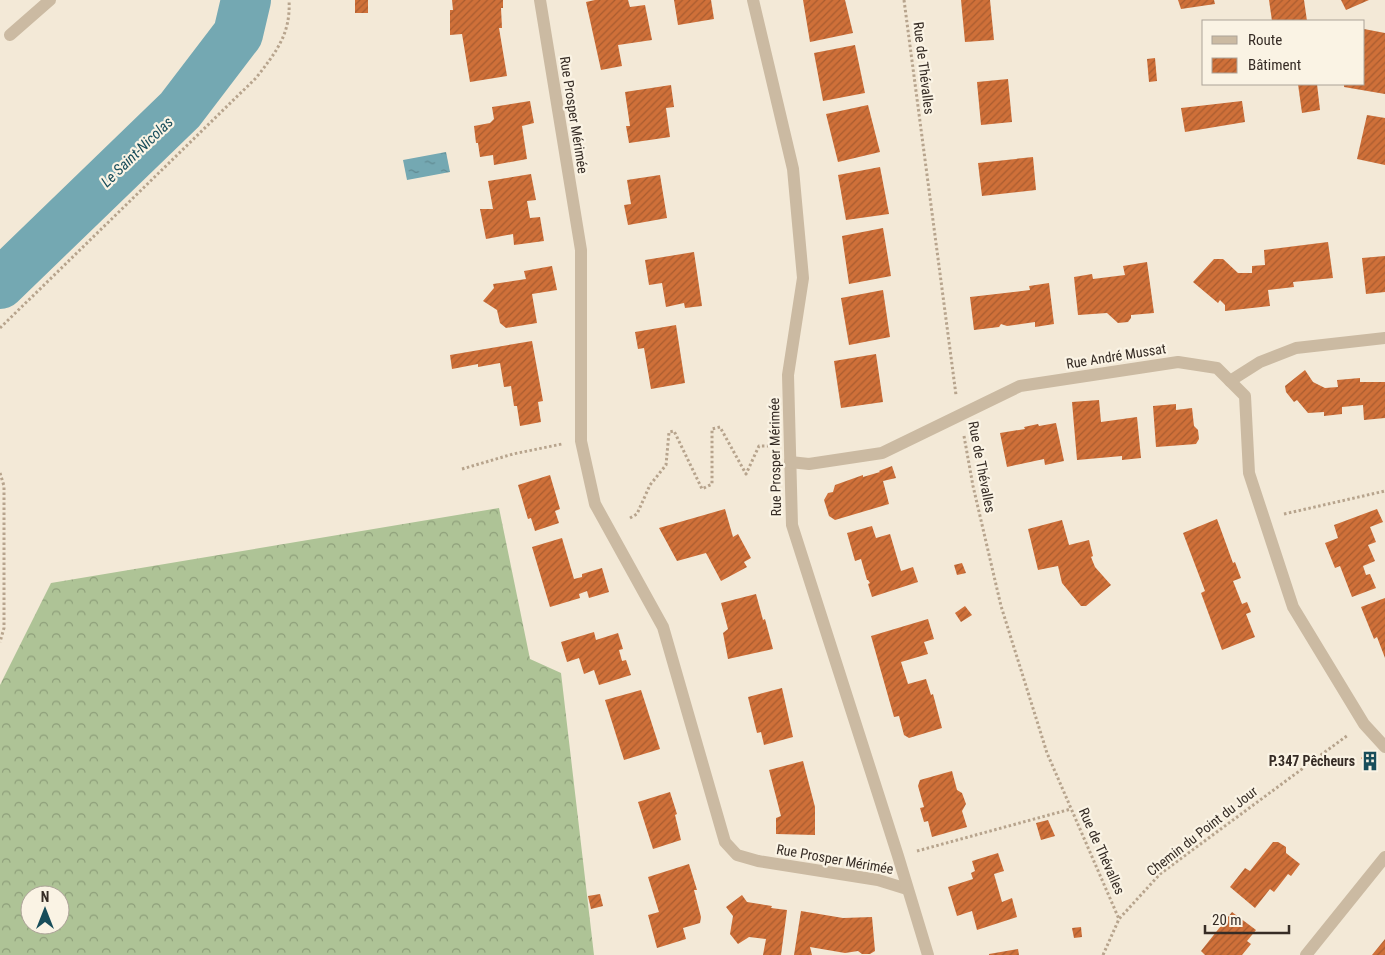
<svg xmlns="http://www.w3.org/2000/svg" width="1385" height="955" font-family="'Roboto Condensed',sans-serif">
<defs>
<pattern id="forest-crowns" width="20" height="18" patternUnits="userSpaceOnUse" patternTransform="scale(1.25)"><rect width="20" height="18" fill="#aec396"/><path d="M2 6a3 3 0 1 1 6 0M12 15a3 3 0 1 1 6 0" fill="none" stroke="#8e9f7a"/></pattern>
<pattern id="water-ripples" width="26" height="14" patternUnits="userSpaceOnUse" patternTransform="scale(1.25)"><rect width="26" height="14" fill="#74a8b2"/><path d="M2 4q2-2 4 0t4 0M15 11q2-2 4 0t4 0" fill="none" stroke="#608991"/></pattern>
<pattern id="building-hatch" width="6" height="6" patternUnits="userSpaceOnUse" patternTransform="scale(1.25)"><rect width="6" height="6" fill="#cf7039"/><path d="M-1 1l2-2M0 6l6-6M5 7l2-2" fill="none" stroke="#a95c30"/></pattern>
</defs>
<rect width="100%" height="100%" fill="#f3e9d7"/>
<path fill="url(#forest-crowns)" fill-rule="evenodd" d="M499 508 530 659 561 673 594 955H0V685L51 583ZM30 895H60V925H30Z"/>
<polygon fill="url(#water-ripples)" points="446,152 450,172 407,180 403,160"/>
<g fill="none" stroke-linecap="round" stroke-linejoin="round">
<polyline stroke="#74a8b2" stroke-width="50" points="0,284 180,110 238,34 246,0"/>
</g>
<g fill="url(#building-hatch)">
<rect x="355" y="0" width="13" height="13"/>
<polygon points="452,0 503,0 503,8 501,8 502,28 499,28 507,76 470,82 462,34 450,35 450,10 453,10"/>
<polygon points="595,0 628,0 630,7 645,5 652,40 618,45 622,66 601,70 586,2"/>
<polygon points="674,0 711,0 714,19 678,25"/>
<polygon points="803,0 845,0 853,33 810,42"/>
<polygon points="961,0 990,0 994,40 965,42"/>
<polygon points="1178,0 1214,0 1215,4 1181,9"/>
<polygon points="1269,0 1304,0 1307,21 1272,21"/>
<polygon points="1341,0 1369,0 1346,10"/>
<polygon points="1364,29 1385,33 1385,94 1344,87 1344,84 1364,84"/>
<polygon points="855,45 865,93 823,101 814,53"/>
<polygon points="1155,58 1157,81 1149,82 1147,59"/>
<polygon points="1008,79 1012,122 981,125 977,82"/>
<polygon points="1298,84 1317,84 1320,110 1302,113"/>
<polygon points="671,85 674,107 666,108 670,137 629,143 626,126 630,126 625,92"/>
<polygon points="530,101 534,123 522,126 527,159 494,165 493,155 480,157 478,143 476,143 474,126 490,123 494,119 492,107"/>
<polygon points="1242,101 1245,122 1185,132 1181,108"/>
<polygon points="868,105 880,152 838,162 826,114"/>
<polygon points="1367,115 1385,118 1385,165 1357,159"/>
<polygon points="1033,157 1036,190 982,196 978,163"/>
<polygon points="880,167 889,214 846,220 838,175"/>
<polygon points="531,174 536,200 527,201 530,218 540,217 544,241 514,245 513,234 486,239 480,209 493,209 488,181"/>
<polygon points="660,175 667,218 628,225 624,205 631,204 627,180"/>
<polygon points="883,228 891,276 849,284 842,236"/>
<polygon points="1328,242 1333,278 1293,282 1294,287 1268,290 1270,306 1225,311 1225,305 1220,300 1218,303 1193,282 1214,259 1223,259 1238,273 1252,273 1252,266 1265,265 1264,250"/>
<polygon points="694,252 702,306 685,308 684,303 666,307 662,283 649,285 645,260"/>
<polygon points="1385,256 1385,292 1366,294 1362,258"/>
<polygon points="1147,262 1154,313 1131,315 1131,318 1128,322 1118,323 1107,313 1078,315 1074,277 1092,274 1093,279 1125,275 1123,266"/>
<polygon points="552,266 557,290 532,294 537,323 506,328 500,323 497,310 483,301 494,288 493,284 526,279 524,271"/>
<polygon points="1049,283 1054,324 1035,327 1035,322 1007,326 1001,324 999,327 974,330 970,297 1030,290 1029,286"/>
<polygon points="883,290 890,337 849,345 841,298"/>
<polygon points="676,325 685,383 651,389 644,348 638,349 635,332"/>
<polygon points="532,341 543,401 538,402 541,422 520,426 517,406 514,406 511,386 504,387 500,363 478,367 478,364 452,369 450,355"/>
<polygon points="876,354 883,402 841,408 834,361"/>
<polygon points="1305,370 1313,382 1325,388 1338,387 1337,380 1360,378 1360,382 1385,382 1385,418 1364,420 1363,405 1342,407 1342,414 1324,416 1324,412 1308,413 1297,400 1294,402 1286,392 1285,386"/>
<polygon points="1099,400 1101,422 1137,417 1141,458 1122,460 1122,456 1077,460 1072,402"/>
<polygon points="1176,404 1176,410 1192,408 1194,426 1198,430 1199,439 1196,444 1156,447 1153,406"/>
<polygon points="1056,423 1064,461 1045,465 1044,459 1007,467 1000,433 1025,429 1024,427 1038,424 1039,426"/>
<polygon points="892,466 896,478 883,481 889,504 835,520 829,516 824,500 828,493 833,492 835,485 863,475 863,477 880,472 879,471"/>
<polygon points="550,475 560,509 555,511 559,523 535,531 531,518 528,519 518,485"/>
<polygon points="725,509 733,537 738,534 751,558 744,562 747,567 721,581 706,553 677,561 659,528"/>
<polygon points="1377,509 1383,522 1370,527 1376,542 1368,545 1375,561 1363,566 1366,575 1370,574 1376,588 1352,597 1340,566 1335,568 1325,543 1338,538 1334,525"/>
<polygon points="1217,519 1233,563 1235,562 1241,578 1233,581 1242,604 1247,602 1251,612 1246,614 1255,637 1222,650 1201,593 1205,591 1183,533"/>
<polygon points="1062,520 1069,545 1089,540 1093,556 1091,557 1095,567 1111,585 1086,606 1081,606 1062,583 1058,566 1038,570 1028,529"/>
<polygon points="872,526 876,538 890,534 901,571 913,567 918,582 872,597 868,584 870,583 868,580 867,580 861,559 855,561 847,533"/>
<polygon points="562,538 574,579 582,577 582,574 602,568 609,592 589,598 587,591 579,594 580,598 550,607 532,547"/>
<polygon points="962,563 966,573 957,575 954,565"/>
<polygon points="756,594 763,620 765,619 773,649 728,659 723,633 728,629 721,603"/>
<polygon points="1385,598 1385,658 1377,637 1374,639 1361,607"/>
<polygon points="965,606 972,615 961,622 955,613"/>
<polygon points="928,619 934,639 924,642 928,654 901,662 908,684 926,679 931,695 933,694 942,728 909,738 904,735 899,716 894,717 871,636"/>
<polygon points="594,632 596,640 618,633 623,649 619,650 622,661 626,660 631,675 599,685 594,670 584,674 579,658 567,662 561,642"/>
<polygon points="782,688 793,737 764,745 761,732 757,733 748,697"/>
<polygon points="641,690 660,749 624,760 605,700"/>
<polygon points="1368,752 1378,764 1371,770 1361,758"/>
<polygon points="803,761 815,807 815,835 776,834 776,818 781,816 769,770"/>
<polygon points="952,771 957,790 962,793 966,804 962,811 967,827 932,837 928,821 924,822 920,808 924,807 918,786 920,780"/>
<polygon points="670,792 677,814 675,815 681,840 653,849 638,802"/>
<polygon points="1048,820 1055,836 1041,840 1036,823"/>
<polygon points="1273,842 1278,842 1286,847 1286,853 1300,864 1291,876 1288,874 1274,892 1270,889 1255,908 1230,887 1245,868 1250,871"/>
<polygon points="998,853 1004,871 994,874 1002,902 1012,898 1017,917 977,930 972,911 957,916 948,887 973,879 971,873 975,871 972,861"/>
<polygon points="689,864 697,890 694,890 701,917 700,923 683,928 686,939 657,948 648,915 659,912 648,877"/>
<polygon points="600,894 603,906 591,909 588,896"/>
<polygon points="742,895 747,902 772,906 771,908 787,910 781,955 763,955 766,939 749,937 738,944 730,934 733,916 726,907"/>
<polygon points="801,911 843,918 872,917 875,951 870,954 862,954 858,951 845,953 810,947 812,955 794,955"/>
<polygon points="1232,912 1256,930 1247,941 1251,944 1242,955 1205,955 1201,951"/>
<polygon points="1081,927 1082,937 1074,938 1072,928"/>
<polygon points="1385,939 1385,955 1372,955"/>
<polygon points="1018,949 1019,955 989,955 989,954"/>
</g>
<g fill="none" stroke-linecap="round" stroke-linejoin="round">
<g stroke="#b7a48d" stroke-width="3" stroke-dasharray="2.5 2.5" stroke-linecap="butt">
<polyline points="904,0 956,395"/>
<path d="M0 328 256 78C276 52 291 34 289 0"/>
<polyline points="964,436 973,486 1001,606 1047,753 1119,919"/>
<polyline points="462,469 513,454 562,444"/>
<polyline points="0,473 4,486 4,628 0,642"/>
<polyline points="1284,514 1385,491"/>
<polyline points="630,518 637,514 650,485 666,465 669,432 674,431 702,489 712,484 712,429 720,427 746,474 759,446 768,446"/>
<polyline points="917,851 1071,809"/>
<polyline points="1103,955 1119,919 1160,874 1348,735"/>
</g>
<polyline stroke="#cbbaa2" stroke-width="12" points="10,35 50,0"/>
<g stroke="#cbbaa2" stroke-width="12">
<polyline points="540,0 581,250 581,441 595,504 663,627 725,842 737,855 758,861 878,880 907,889"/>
<polyline points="753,0 793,169 803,278 788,375 792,525 898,856 928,955"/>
<polyline points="1230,381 1260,362 1296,348 1385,338"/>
<polyline points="790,462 809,464 882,453 1020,386 1178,362 1217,368 1245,396 1249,473 1293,607 1364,724 1385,747"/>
<polyline points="1306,955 1385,857"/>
</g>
</g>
<defs>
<symbol id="building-bare" viewBox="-9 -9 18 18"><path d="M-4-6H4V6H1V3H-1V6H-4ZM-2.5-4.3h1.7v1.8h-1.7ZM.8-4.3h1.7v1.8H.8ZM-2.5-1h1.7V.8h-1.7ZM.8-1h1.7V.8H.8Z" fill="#184d5a" stroke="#faf3e4" stroke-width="2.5" paint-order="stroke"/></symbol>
</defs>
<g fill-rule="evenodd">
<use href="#building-bare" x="1356" y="747" width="28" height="28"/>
</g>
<g text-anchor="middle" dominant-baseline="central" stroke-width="4.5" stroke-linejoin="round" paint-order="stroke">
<g font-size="14" fill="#362c25" stroke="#faf3e4">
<text transform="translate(924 68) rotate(83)">Rue de Thévalles</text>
<text transform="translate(574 115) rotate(81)">Rue Prosper Mérimée</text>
<text transform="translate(1116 356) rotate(-9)">Rue André Mussat</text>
<text transform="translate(775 457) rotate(-91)">Rue Prosper Mérimée</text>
<text transform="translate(982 467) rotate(79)">Rue de Thévalles</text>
<text transform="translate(1202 831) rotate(-38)">Chemin du Point du Jour</text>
<text transform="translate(1102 851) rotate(66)">Rue de Thévalles</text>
<text transform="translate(835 859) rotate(10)">Rue Prosper Mérimée</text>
</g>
<g font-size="14" font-weight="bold" fill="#362c25" stroke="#faf3e4" text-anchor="end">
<text x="1355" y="761">P.347 Pêcheurs</text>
</g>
<g font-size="15" font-style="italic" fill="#184d5a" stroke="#faf3e4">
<text transform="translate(137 152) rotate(-44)">Le Saint-Nicolas</text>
</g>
</g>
<rect x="1202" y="20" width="162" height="65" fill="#faf3e4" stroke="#aca398"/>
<rect x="1212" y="36" width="25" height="8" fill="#cbbaa2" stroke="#aca398"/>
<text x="1248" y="45" font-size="15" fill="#362c25">Route</text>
<rect x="1212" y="58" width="25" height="15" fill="url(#building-hatch)" stroke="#aca398"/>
<text x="1248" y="70" font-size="15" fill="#362c25">Bâtiment</text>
<g transform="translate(45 910)"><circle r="24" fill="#faf3e4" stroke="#aca398"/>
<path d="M0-4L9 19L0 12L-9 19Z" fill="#184d5a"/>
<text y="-8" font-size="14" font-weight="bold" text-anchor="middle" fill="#362c25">N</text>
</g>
<path d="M1205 925v8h84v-8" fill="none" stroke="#362c25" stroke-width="2.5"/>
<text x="1212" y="925" font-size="15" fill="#362c25" stroke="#faf3e4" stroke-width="4" paint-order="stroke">20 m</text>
</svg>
